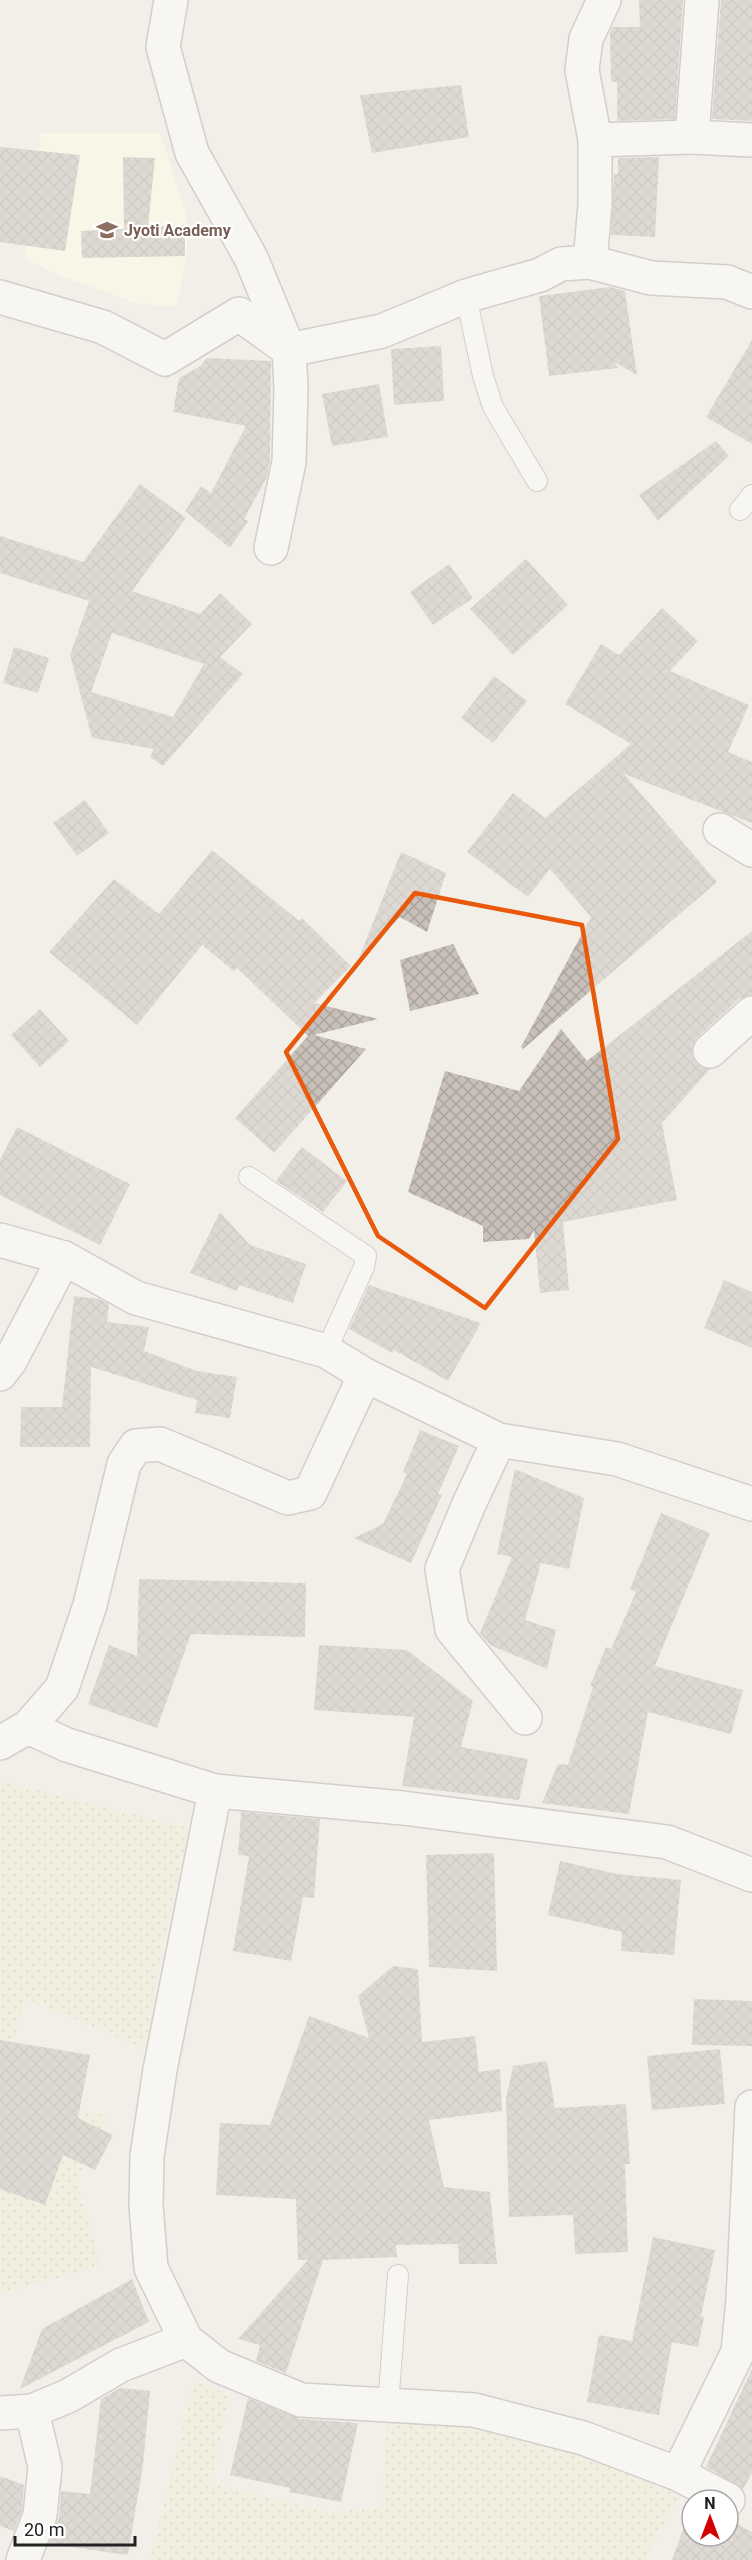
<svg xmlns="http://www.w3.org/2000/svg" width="752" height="2560" font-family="Roboto,sans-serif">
<defs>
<pattern id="farmland-dots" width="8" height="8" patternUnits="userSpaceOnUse" patternTransform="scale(1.5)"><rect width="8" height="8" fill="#eef0d5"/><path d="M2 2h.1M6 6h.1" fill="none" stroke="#ccceb7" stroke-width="1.8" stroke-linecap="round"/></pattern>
<pattern id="building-cross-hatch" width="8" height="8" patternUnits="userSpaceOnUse" patternTransform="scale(1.5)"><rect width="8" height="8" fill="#c7bfb8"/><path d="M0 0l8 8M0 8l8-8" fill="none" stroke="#aba49e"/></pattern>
</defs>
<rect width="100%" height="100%" fill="#f2efe9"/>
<polygon fill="#ffffe5" points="41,133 160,133 186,213 187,247 177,307 136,303 61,276 25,259"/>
<g fill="url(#farmland-dots)">
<polygon points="0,1781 189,1828 154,1985 148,2051 26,1998 12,2043 0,2041"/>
<polygon points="0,2101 12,2106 107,2115 77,2183 101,2266 0,2293"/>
<polygon points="194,2381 230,2395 211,2484 329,2513 381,2507 388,2413 537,2421 684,2488 644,2560 150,2560"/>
</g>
<g fill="url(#building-cross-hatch)" fill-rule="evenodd">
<polygon points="639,0 683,0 675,119 617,121 617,82 611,82 610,32 612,27 640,27"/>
<polygon points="721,0 752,0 752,121 712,119"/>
<polygon points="461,85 469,137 372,153 360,95"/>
<polygon points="0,147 80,155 65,251 0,242"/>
<polygon points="123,157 155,158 148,227 185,225 185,256 82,258 81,231 124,229"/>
<polygon points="659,157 655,237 611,235 614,174 618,174 618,158"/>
<polygon points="610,287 625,291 637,375 614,362 618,368 549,376 539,296"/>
<polygon points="752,340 752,444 706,417"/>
<polygon points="441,346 444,401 394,405 391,349"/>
<polygon points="207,358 271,361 270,460 267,477 244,519 248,521 230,548 185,511 201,486 211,493 246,426 173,412 179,378 199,367"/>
<polygon points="379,384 388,437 332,446 322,394"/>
<polygon points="716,441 729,456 658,521 639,495"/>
<path d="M140 484 186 518 132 591 200 614 220 593 252 624 220 657 243 674 163 766 150 757 154 749 92 738 70 655 89 601 0 573V536L83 562ZM112 633 204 664 173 717 91 692Z"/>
<polygon points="526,559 568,605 513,655 470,609"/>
<polygon points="449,564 473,598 433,625 410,592"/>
<polygon points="662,608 698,641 670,671 749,705 728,752 752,762 752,823 624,774 717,882 523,1049 521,1047 591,917 550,869 528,897 467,852 513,793 545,818 631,744 565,704 601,644 619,655"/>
<polygon points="14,647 49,658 38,693 3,683"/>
<polygon points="494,676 527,701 493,743 461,718"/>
<polygon points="85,800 109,833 77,856 53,823"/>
<polygon points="212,850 299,921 302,918 351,966 314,1003 378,1019 314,1035 366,1049 274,1153 235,1118 308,1036 237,968 234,971 202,945 137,1025 49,952 114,879 159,914"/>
<polygon points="401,852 446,873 427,932 400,917 359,958"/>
<polygon points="752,931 752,995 739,999 697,1038 692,1046 692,1055 697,1064 710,1069 662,1123 677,1200 563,1222 569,1290 540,1293 534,1230 529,1239 483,1242 483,1226 408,1192 445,1071 519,1091 561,1029 587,1061"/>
<polygon points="453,944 479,994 410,1011 400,960"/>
<polygon points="40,1009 69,1041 40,1067 11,1035"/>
<polygon points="17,1127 130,1184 100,1245 0,1195 0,1160"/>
<polygon points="302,1147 347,1181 323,1212 276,1181"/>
<polygon points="220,1212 250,1245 306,1264 293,1303 239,1285 237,1291 190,1273"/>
<polygon points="724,1280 752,1292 752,1348 704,1328"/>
<polygon points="369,1285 481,1323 448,1381 394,1350 392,1353 349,1329"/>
<polygon points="74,1296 99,1299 109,1304 107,1322 149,1327 144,1351 197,1371 237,1377 230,1418 195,1413 197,1400 91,1367 90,1447 20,1447 21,1407 62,1407"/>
<polygon points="420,1430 459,1446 438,1494 442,1495 411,1563 354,1538 383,1524 407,1474 403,1472"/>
<polygon points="515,1469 584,1498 569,1569 541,1563 525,1620 556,1630 547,1669 490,1645 480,1633 512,1557 497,1554"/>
<polygon points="661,1513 710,1533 655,1666 743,1690 731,1734 648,1712 629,1814 542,1803 558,1764 568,1765 593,1687 590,1686 606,1647 611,1649 636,1592 630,1589"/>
<polygon points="139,1579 306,1583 305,1637 191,1634 157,1728 88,1704 109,1645 137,1656"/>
<polygon points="319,1645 407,1650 473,1701 461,1747 528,1759 519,1800 402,1786 414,1717 314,1710"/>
<polygon points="241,1812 320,1819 314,1898 303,1897 291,1961 233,1951 249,1856 238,1855"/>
<polygon points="494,1853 497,1971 429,1967 426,1855"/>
<polygon points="560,1861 617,1874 681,1880 674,1955 621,1951 622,1932 548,1915"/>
<polygon points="393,1966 418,1969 422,2042 475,2036 479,2072 500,2069 502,2111 429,2120 444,2187 490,2192 497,2264 459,2264 458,2244 396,2245 397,2257 323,2260 286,2373 256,2361 260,2345 238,2339 308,2260 298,2260 296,2199 216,2195 220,2123 270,2125 309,2016 369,2038 358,1996"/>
<polygon points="694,1999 752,2001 752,2046 692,2045"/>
<polygon points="0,2040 90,2055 78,2118 113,2135 95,2170 63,2155 45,2205 0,2189"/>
<polygon points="720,2049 725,2104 652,2110 647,2056"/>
<polygon points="547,2061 555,2108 626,2104 630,2164 625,2164 628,2252 575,2254 573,2215 509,2217 506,2099 513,2066"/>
<polygon points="653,2237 715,2250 701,2316 704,2317 698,2347 672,2342 659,2415 587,2402 599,2335 632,2341"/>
<polygon points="132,2279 149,2322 20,2389 42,2329"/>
<polygon points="752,2369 752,2473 743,2489 706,2467"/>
<polygon points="120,2388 150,2391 143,2465 128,2555 49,2544 59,2517 61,2491 90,2494 101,2399"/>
<polygon points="248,2398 300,2419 358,2423 341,2502 289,2492 290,2488 230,2475"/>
<polygon points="0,2476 24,2485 22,2511 14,2531 0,2526"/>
<polygon points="692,2505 692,2536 728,2536 728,2519 752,2532 752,2560 672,2560"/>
</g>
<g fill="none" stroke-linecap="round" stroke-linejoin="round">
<defs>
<g id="service">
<polyline points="466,296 483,376 493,407 537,481"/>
<polyline points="740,510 752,495"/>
<polyline points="249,1177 366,1256 364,1267 326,1351"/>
<polyline points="388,2405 398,2275"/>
</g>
<g id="minor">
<polyline points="171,0 163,47 192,153 251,258 289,350 291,388 289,462 271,548"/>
<polyline points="702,0 692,137 752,140"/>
<polyline points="595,140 582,70 586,39 604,0"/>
<polyline points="590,262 595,205 595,140 692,137"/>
<polyline points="0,297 103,327 165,359 239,314 289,350 382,331 466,296 540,275 561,264 590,262 651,278 727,282 752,292"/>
<polyline points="720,830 752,850"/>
<polyline points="710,1051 752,1013"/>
<polyline points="0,1240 64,1258 136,1298 326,1351 365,1375 499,1440 617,1459 752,1504"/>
<polyline points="0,1374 10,1361 64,1258"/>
<polyline points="499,1440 469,1504 442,1569 452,1629 525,1718"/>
<polyline points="28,1727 67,1745 215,1791 403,1808 667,1842 752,1875"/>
<polyline points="0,1743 28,1727 62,1688 90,1605 124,1464 136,1446 160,1444 288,1498 310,1493 365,1375"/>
<polyline points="215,1791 160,2070 147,2156 146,2205 151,2268 186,2340 219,2366 301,2400 474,2410 583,2438 678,2474 728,2500"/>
<polyline points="0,2413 32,2411 68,2396 121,2365 186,2340"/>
<polyline points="678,2474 738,2352 743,2300 752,2107"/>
<polyline points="23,2560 40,2515 45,2467 32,2411"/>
</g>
</defs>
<use href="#service" stroke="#a9a9a9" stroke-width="22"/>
<use href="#minor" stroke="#a9a9a9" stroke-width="36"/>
<use href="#service" stroke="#fff" stroke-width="20"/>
<use href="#minor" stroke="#fff" stroke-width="33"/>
</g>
<path d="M0 0H752V2560H0ZM415 893 582 925 618 1139 485 1308 378 1236 286 1052Z" fill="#f2efe9" fill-opacity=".55" fill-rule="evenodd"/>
<path fill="none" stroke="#e8590c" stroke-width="4.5" stroke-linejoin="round" d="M415 893 582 925 618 1139 485 1308 378 1236 286 1052Z"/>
<defs>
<symbol id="school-bare" viewBox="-9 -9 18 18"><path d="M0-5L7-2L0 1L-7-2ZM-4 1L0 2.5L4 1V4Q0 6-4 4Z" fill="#8d6e63" stroke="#fff" stroke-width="2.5" paint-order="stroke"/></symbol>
</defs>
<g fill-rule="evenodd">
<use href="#school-bare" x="92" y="215" width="30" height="30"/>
</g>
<g text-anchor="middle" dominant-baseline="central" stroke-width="4.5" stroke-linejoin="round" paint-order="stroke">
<g font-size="16" font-weight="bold" fill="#785e54" stroke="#fff" text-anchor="start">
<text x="124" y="230">Jyoti Academy</text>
</g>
</g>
<g transform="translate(710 2518)"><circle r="28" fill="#ffffff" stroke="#a7a7a7" stroke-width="1.5"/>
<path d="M0-4.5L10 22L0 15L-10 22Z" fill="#d40000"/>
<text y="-9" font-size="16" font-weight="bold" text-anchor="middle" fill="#222222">N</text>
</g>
<path d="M15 2536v9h120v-9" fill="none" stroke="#222222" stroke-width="3"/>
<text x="24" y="2536" font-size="18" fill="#222222" stroke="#ffffff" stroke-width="4.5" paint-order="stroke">20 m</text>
</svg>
